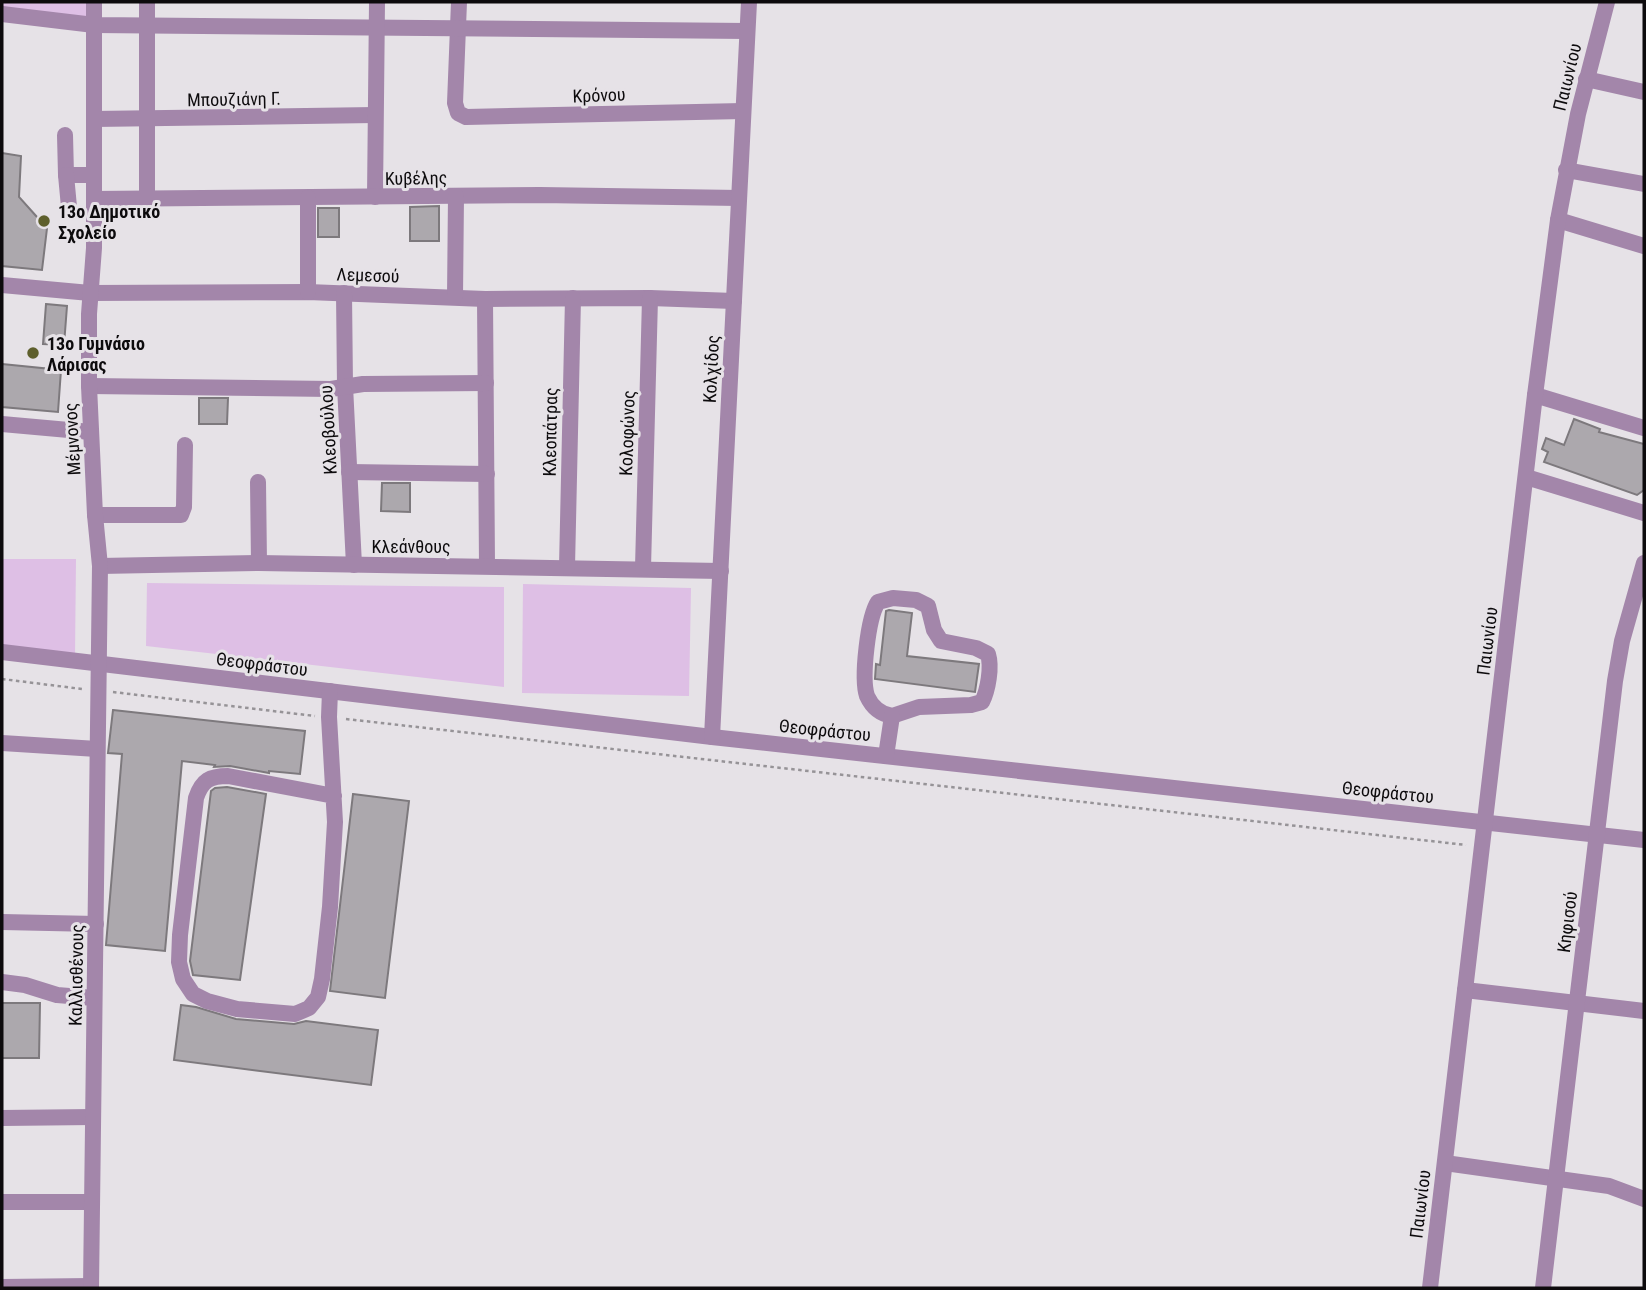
<svg xmlns="http://www.w3.org/2000/svg" width="1646" height="1290" font-family="'Roboto Condensed',sans-serif">
<rect width="100%" height="100%" fill="#e6e2e7"/>
<g fill="#debfe5">
<polygon points="2,2 94,2 94,25 2,14"/>
<polygon points="2,559 76,559 75,656 2,647"/>
<polygon points="147,583 504,587 504,687 146,646"/>
<polygon points="523,584 691,588 689,696 522,693"/>
</g>
<g fill="#aca8ad" stroke="#7d797d" stroke-width="2">
<polygon points="2,153 21,156 19,197 37,217 48,220 42,270 2,266"/>
<polygon points="439,206 439,241 410,241 410,207"/>
<rect x="318" y="208" width="21" height="29"/>
<polygon points="46,304 67,306 64,345 43,344"/>
<polygon points="2,364 61,370 58,412 2,407"/>
<polygon points="199,398 228,398 227,424 199,424"/>
<polygon points="1574,419 1600,429 1599,432 1644,444 1644,490 1637,495 1544,462 1548,452 1542,449 1546,438 1564,445"/>
<polygon points="382,483 410,483 410,512 381,511"/>
<polygon points="889,610 912,613 907,656 979,664 975,692 875,679 876,664 880,665 886,611"/>
<polygon points="113,710 305,731 300,774 269,771 269,773 230,766 214,767 215,765 182,761 165,951 106,945 122,754 108,753"/>
<polygon points="227,787 266,794 240,980 193,975 190,961 211,791 215,788"/>
<polygon points="353,794 409,801 385,998 330,991"/>
<polygon points="2,1003 40,1003 39,1058 2,1058"/>
<polygon points="181,1005 196,1007 236,1019 294,1024 306,1021 378,1030 371,1085 174,1060"/>
</g>
<g fill="none" stroke-linecap="round" stroke-linejoin="round">
<g stroke="#969397" stroke-width="2.5" stroke-dasharray="3.5 3.5" stroke-linecap="butt">
<polyline points="2,679 82,689"/>
<polyline points="113,692 315,716"/>
<polyline points="346,719 1466,845"/>
</g>
<g stroke="#a386aa" stroke-width="16">
<polyline points="459,2 455,103 458,113 466,117 743,111"/>
<polyline points="2,14 94,25 747,31"/>
<polyline points="1586,79 1644,92"/>
<polyline points="94,119 375,115"/>
<polyline points="65,135 66,175 94,175"/>
<polyline points="1566,170 1644,184"/>
<polyline points="66,175 69,207"/>
<polyline points="375,197 377,2"/>
<polyline points="94,199 540,195 739,198"/>
<polyline points="147,199 147,2"/>
<polyline points="1558,220 1644,246"/>
<polyline points="2,285 90,293 308,292 485,299 650,298 734,301"/>
<polyline points="308,292 308,198"/>
<polyline points="344,293 345,386 354,565"/>
<polyline points="455,297 456,196"/>
<polyline points="485,299 487,565"/>
<polyline points="89,386 331,389 363,384 486,383"/>
<polyline points="1535,395 1644,428"/>
<polyline points="2,424 91,432"/>
<polyline points="349,472 487,474"/>
<polyline points="1526,477 1644,513"/>
<polyline points="258,482 259,563"/>
<polyline points="95,515 181,515 184,507 185,445"/>
<polyline points="100,566 259,563 721,571"/>
<polyline points="567,567 573,298"/>
<polyline points="643,568 650,298"/>
<path d="M893 598 916 600 928 606 934 630 941 641 976 648 988 654C992 667 988 690 982 702L971 705 919 707 892 716C880 714 872 707 867 696 861 678 868 617 878 602Z"/>
<polyline points="2,652 712,737 1644,840"/>
<path d="M330 691 329 717 335 822 330 907 322 979 318 997 309 1008 295 1014 237 1009 207 1001 193 994 183 979 179 962 180 935 196 798C202 780 210 776 228 776L334 796"/>
<polyline points="712,737 749,2"/>
<polyline points="2,743 97,749"/>
<polyline points="886,756 892,716"/>
<polyline points="2,922 96,924"/>
<polyline points="2,982 25,985 57,995 94,998"/>
<polyline points="1465,990 1644,1011"/>
<polyline points="2,1118 93,1117"/>
<polyline points="1445,1163 1609,1186 1644,1199"/>
<polyline points="2,1202 92,1202"/>
<polyline points="2,1287 91,1286"/>
<polyline points="91,1288 100,566 95,515 89,386 89,314 94,248 94,2"/>
<polyline points="1430,1288 1535,395 1558,220 1578,114 1607,2"/>
<polyline points="1543,1288 1615,681 1622,641 1644,563"/>
</g>
</g>
<g fill="#5e5f2c" stroke="#e6e2e7" stroke-width="2.5">
<circle cx="44" cy="221" r="7"/>
<circle cx="33" cy="353" r="7"/>
</g>
<g text-anchor="middle" dominant-baseline="central" stroke-width="6" stroke-linejoin="round" paint-order="stroke">
<g font-size="18" fill="#0d0b0d" stroke="#e6e2e7">
<text transform="translate(1567 77) rotate(-76)">Παιωνίου</text>
<text transform="translate(599 95) rotate(-2)">Κρόνου</text>
<text transform="translate(234 99) rotate(-1)">Μπουζιάνη Γ.</text>
<text transform="translate(416 178) rotate(-1)">Κυβέλης</text>
<text transform="translate(368 275) rotate(2)">Λεμεσού</text>
<text transform="translate(711 369) rotate(-87)">Κολχίδος</text>
<text transform="translate(328 430) rotate(-93)">Κλεοβούλου</text>
<text transform="translate(550 432) rotate(-89)">Κλεοπάτρας</text>
<text transform="translate(627 433) rotate(-88)">Κολοφώνος</text>
<text transform="translate(72 439) rotate(-93)">Μέμνονος</text>
<text x="411" y="546">Κλεάνθους</text>
<text transform="translate(1487 641) rotate(-83)">Παιωνίου</text>
<text transform="translate(262 664) rotate(7)">Θεοφράστου</text>
<text transform="translate(825 730) rotate(6)">Θεοφράστου</text>
<text transform="translate(1388 792) rotate(6)">Θεοφράστου</text>
<text transform="translate(1567 922) rotate(-83)">Κηφισού</text>
<text transform="translate(76 975) rotate(-89)">Καλλισθένους</text>
<text transform="translate(1420 1204) rotate(-83)">Παιωνίου</text>
</g>
<g font-size="18" font-weight="bold" fill="#0d0b0d" stroke="#e6e2e7" text-anchor="start">
<text x="58" y="211">13ο Δημοτικό<tspan x="58" dy="21">Σχολείο</tspan></text>
<text x="47" y="343">13ο Γυμνάσιο<tspan x="47" dy="21">Λάρισας</tspan></text>
</g>
</g>
<rect width="1646" height="1290" fill="none" stroke="#0d0b0d" stroke-width="7"/>
</svg>
